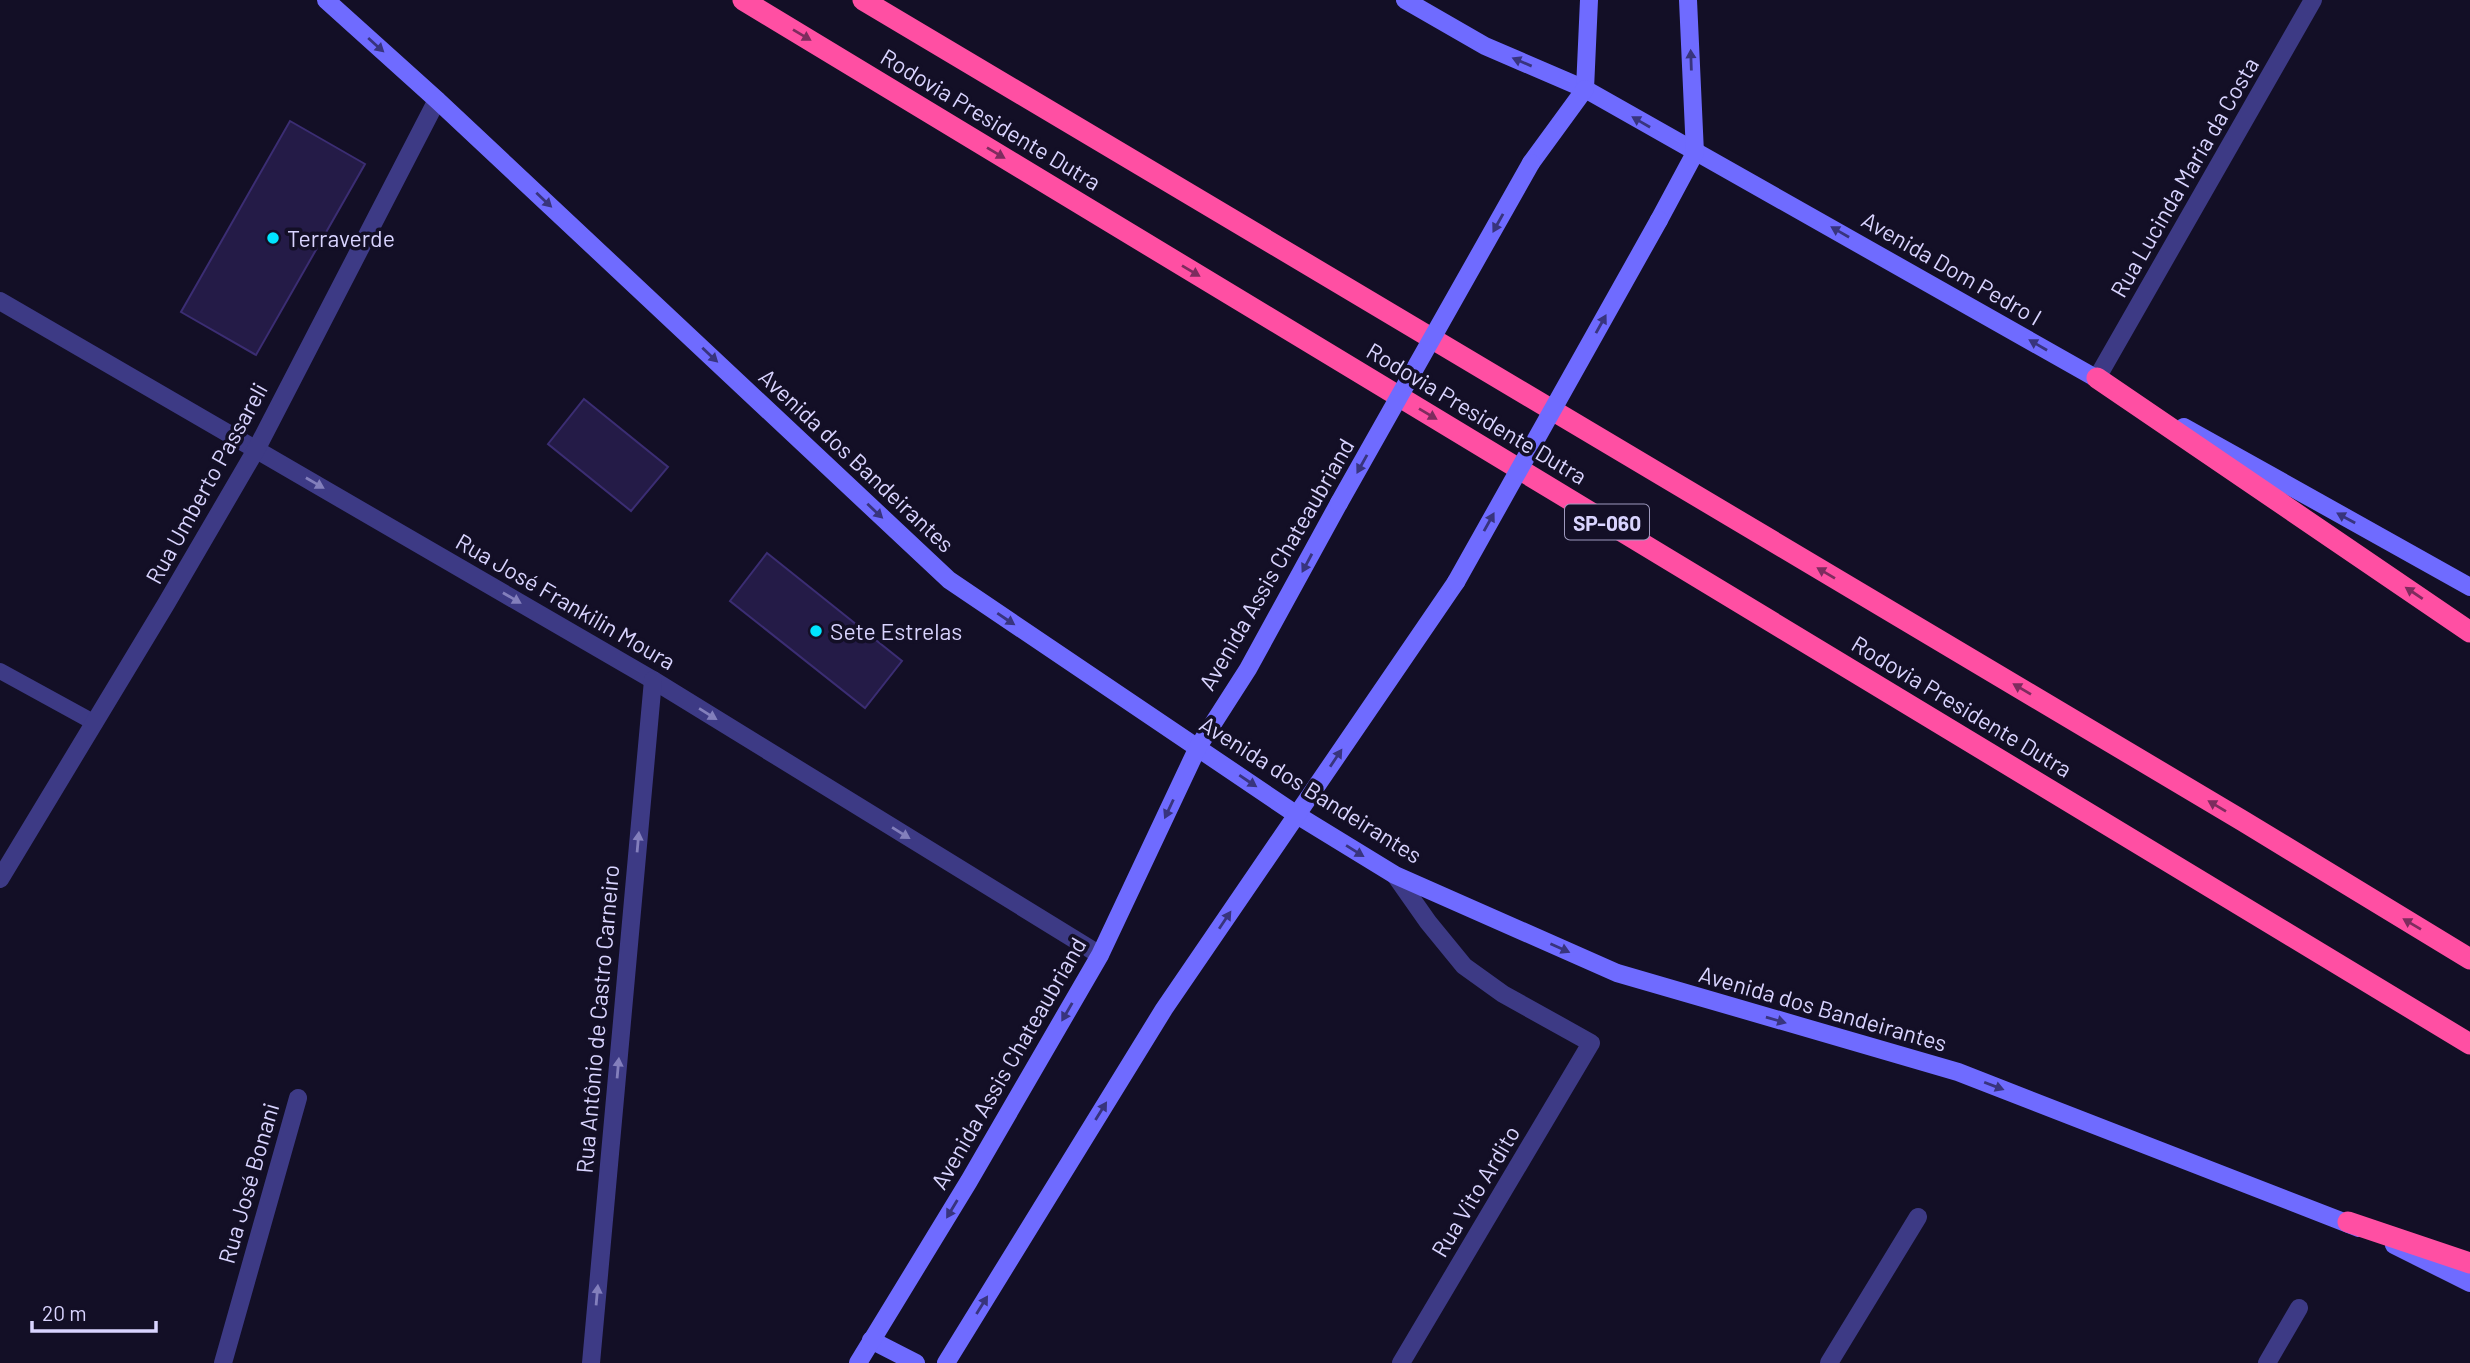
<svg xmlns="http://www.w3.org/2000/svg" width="2470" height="1363" font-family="Barlow,sans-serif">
<rect width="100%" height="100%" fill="#130f26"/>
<g fill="#241b47" stroke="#3b2d73" stroke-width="2">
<polygon points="290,121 365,164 256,355 181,312"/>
<polygon points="584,399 668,467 631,511 548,444"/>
<polygon points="767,553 902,661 865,708 730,601"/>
</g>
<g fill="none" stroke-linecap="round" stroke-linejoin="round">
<polyline stroke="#3d3a85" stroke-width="16" points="0,671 95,723"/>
<g stroke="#3d3a85" stroke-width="18">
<polyline points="0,301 653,680 1100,955"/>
<polyline points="2097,378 2313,0"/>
<polyline points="1395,875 1428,922 1464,966 1503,994 1591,1043 1401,1363"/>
<polyline points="0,879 166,604 257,448 437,100"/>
<polyline points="223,1363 298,1098"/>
<polyline points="591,1363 653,680"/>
<polyline points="1829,1363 1918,1217"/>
<polyline points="2267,1363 2299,1308"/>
</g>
<g stroke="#6f6bff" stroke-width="18">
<polyline points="326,0 437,100 949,580 1297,815 1395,875 1617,973 1958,1072 2359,1228"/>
<polyline points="1405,0 1485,46 1585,89 2108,385"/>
<polyline points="1585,89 1589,0"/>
<polyline points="1531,163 1585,89"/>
<polyline points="1659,220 1695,153 1688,0"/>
<polyline points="2184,427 2470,587"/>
<polyline points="2394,1245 2470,1283"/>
<polyline points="871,1340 916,1363"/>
<polyline points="858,1363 969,1181 1100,955 1198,747 1248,669 1339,503"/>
<polyline points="946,1363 1164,1009 1456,582"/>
</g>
<g stroke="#ff4fa3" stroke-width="21">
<polyline points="743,0 2470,1044"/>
<polyline points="863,0 2243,821 2470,959"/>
<polyline points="2097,378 2470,632"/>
<polyline points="2348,1222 2470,1263"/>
</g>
<g stroke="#6f6bff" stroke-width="18">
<polyline points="1339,503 1531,163"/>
<polyline points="1456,582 1659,220"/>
</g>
</g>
<defs><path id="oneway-solid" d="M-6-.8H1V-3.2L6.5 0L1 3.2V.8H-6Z" transform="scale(1.75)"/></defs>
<g fill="#7d2c5e">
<use href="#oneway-solid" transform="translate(802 35) rotate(31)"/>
<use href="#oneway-solid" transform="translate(996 153) rotate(31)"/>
<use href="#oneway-solid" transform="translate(1191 271) rotate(31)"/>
<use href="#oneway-solid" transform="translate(1428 414) rotate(31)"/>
<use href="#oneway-solid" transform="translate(1826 573) rotate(-149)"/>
<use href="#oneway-solid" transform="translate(2414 593) rotate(-146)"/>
<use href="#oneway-solid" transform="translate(2022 689) rotate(-149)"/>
<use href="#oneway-solid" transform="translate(2217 806) rotate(-149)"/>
<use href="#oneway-solid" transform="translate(2412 924) rotate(-149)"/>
</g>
<g fill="#38347d">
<use href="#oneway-solid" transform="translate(376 45) rotate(42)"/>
<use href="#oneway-solid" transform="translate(1691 60) rotate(-92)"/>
<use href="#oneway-solid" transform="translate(1522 62) rotate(-157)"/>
<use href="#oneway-solid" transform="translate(1641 122) rotate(-150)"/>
<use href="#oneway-solid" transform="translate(544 200) rotate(43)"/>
<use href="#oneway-solid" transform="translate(1498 223) rotate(119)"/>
<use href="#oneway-solid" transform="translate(1840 232) rotate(-150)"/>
<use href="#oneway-solid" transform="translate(1601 324) rotate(-61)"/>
<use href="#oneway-solid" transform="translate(2038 345) rotate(-150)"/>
<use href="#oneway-solid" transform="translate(710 355) rotate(43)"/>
<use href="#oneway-solid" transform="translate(1362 464) rotate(119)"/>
<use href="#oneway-solid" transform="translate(875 511) rotate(43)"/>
<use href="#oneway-solid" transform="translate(2346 518) rotate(-151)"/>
<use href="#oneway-solid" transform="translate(1489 522) rotate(-61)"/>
<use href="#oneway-solid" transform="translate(1307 563) rotate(118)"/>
<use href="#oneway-solid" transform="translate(1006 619) rotate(34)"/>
<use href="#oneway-solid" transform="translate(1336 758) rotate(-56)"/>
<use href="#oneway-solid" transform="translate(1248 781) rotate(34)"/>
<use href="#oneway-solid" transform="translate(1169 809) rotate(115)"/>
<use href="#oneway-solid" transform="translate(1355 851) rotate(32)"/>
<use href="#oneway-solid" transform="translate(1225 920) rotate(-56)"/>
<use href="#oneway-solid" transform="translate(1560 948) rotate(24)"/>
<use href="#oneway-solid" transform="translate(1067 1012) rotate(120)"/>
<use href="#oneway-solid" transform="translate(1776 1020) rotate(16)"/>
<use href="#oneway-solid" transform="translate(1994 1086) rotate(21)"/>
<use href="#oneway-solid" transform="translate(1101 1111) rotate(-58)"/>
<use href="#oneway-solid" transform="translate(952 1209) rotate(121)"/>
<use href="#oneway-solid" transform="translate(982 1305) rotate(-58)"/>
</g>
<g fill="#837fbc">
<use href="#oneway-solid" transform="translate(315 483) rotate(30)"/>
<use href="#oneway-solid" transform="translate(512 598) rotate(30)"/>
<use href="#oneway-solid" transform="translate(708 714) rotate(32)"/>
<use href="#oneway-solid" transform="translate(901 833) rotate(32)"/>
<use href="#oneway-solid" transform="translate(638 842) rotate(-85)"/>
<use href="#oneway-solid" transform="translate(618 1068) rotate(-85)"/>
<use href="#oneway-solid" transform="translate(597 1295) rotate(-85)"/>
</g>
<g fill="#00e5ff" stroke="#130f26" stroke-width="2.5">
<circle cx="273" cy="238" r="7"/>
<circle cx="816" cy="631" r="7"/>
</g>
<g text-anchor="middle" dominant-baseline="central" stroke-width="7" stroke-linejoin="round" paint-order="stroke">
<rect fill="#130f26" stroke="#9e99be" stroke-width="2" x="1565" y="504.5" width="84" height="35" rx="5"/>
<g font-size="21" font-weight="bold" fill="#d9d4ff">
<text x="1607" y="522">SP-060</text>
</g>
<g font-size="23" fill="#d9d4ff" stroke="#130f26">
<text transform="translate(991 119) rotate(31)">Rodovia Presidente Dutra</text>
<text transform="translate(2184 177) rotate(-60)">Rua Lucinda Maria da Costa</text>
<text transform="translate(1952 268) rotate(30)">Avenida Dom Pedro I</text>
<text transform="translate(1477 413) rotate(31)">Rodovia Presidente Dutra</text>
<text transform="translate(857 460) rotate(43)">Avenida dos Bandeirantes</text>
<text transform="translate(206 483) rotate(-61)">Rua Umberto Passareli</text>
<text transform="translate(1276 564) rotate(-60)">Avenida Assis Chateaubriand</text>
<text transform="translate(566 601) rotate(30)">Rua José Frankilin Moura</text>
<text transform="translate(1962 706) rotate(31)">Rodovia Presidente Dutra</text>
<text transform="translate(1311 789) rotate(32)">Avenida dos Bandeirantes</text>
<text transform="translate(1823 1008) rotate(16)">Avenida dos Bandeirantes</text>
<text transform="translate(597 1019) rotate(-85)">Rua Antônio de Castro Carneiro</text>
<text transform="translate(1008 1063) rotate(-60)">Avenida Assis Chateaubriand</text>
<text transform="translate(248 1183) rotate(-74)">Rua José Bonani</text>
<text transform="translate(1475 1191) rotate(-59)">Rua Vito Ardito</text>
</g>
<g font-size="23" fill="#d9d4ff" stroke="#130f26" text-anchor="start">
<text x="287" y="238">Terraverde</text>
<text x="830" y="631">Sete Estrelas</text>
</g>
</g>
<path d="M32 1321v10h124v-10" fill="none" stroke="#d9d4ff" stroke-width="3.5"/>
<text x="42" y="1321" font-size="21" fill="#d9d4ff" stroke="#130f26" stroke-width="5" paint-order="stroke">20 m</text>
</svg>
